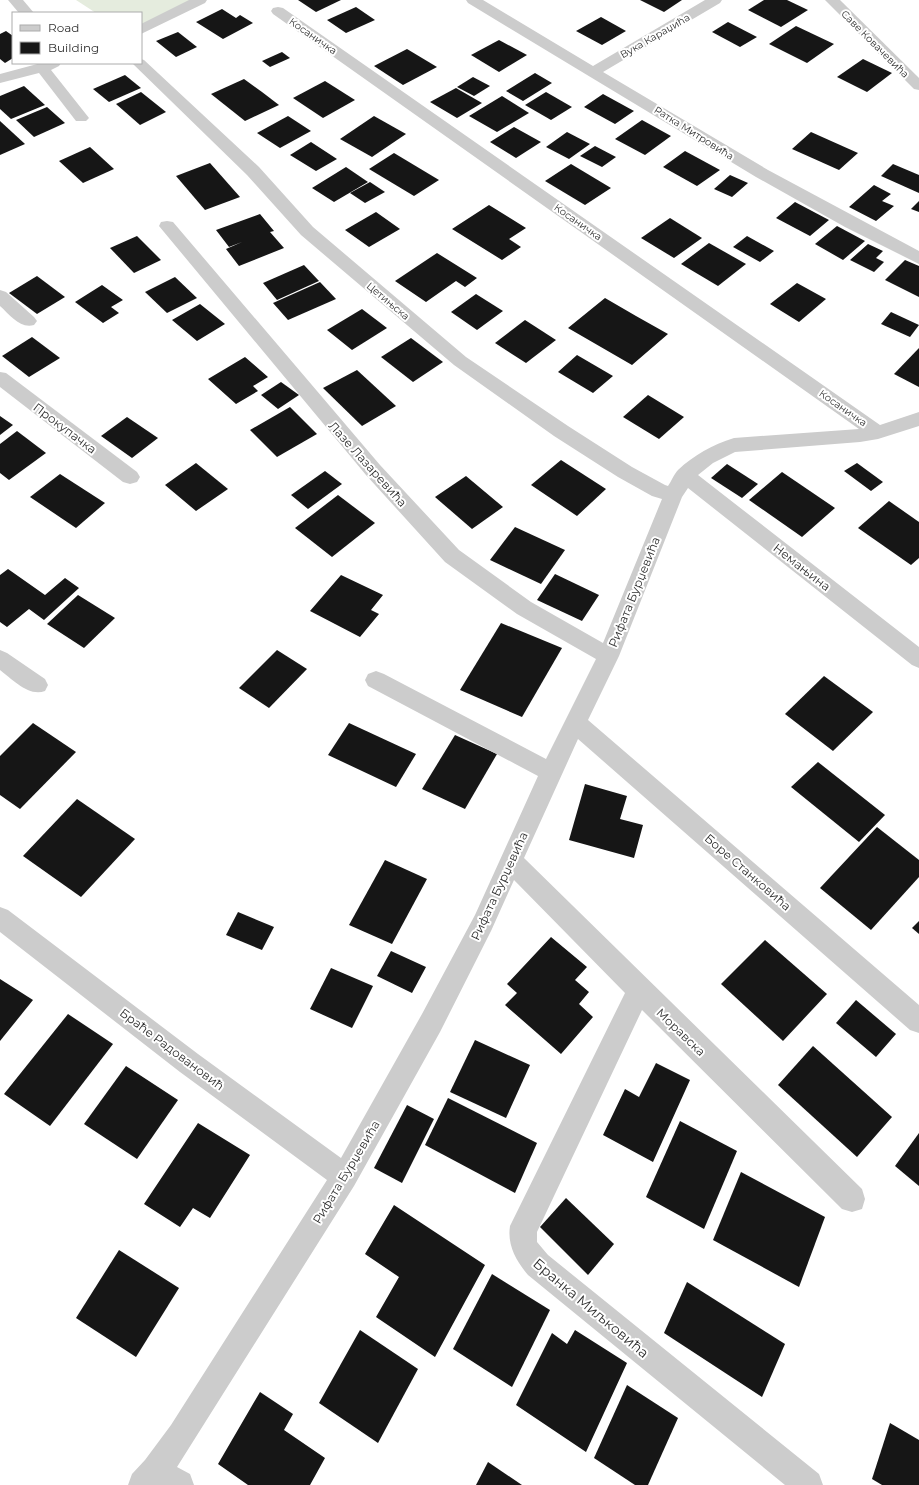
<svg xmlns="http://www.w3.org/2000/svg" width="919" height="1485" font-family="Montserrat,sans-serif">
<rect width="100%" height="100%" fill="#fff"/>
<polygon fill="#e5ecde" points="76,0 200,0 141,30 141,13 96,13"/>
<g fill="#161616">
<polygon points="298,0 341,0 316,12"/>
<polygon points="640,0 682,0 664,12"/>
<polygon points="764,0 787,0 808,10 781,27 748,10"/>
<polygon points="356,7 375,20 346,33 327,20"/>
<polygon points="222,9 236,18 240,15 253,23 223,39 196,22"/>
<polygon points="601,17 626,31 602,45 576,31"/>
<polygon points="728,22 757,37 740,47 712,32"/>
<polygon points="796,26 834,44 807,63 769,44"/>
<polygon points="6,31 13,36 13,58 5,63 0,59 0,34"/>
<polygon points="178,32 197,47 176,57 156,41"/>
<polygon points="499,40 527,55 499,72 471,55"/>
<polygon points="407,49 437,67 403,85 374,66"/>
<polygon points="282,52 290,58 270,67 262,61"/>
<polygon points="863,59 892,73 867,92 837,77"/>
<polygon points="535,73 552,83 523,101 506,91"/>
<polygon points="125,75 141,88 109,102 93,89"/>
<polygon points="473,77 490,86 474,96 457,87"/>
<polygon points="244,79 262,92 279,105 245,121 211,94"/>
<polygon points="325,81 355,100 323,118 293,98"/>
<polygon points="24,86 45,105 11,119 0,109 0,96"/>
<polygon points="456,88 482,103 457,118 430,102"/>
<polygon points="141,92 166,112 140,125 116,104"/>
<polygon points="546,92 572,107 551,120 525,105"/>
<polygon points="603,94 634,111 615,124 584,107"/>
<polygon points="502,96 529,113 497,132 469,116"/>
<polygon points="47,107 65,123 34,137 16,120"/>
<polygon points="288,116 311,131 280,148 257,133"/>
<polygon points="374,116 406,134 372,157 340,139"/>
<polygon points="642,120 671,136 645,155 615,139"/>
<polygon points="0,121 25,144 0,155"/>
<polygon points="514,127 541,142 516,158 490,142"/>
<polygon points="567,132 590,144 569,159 546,147"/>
<polygon points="811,132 858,153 839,170 792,149"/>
<polygon points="311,142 337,159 316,171 290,155"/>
<polygon points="595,146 616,157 602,167 580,156"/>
<polygon points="90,147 114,169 83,183 59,161"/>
<polygon points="685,151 720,170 697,186 663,167"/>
<polygon points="394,153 439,180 414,196 369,169"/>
<polygon points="210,163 240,197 205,210 176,176"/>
<polygon points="571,164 611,188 585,205 545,181"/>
<polygon points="893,164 919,175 919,193 881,176"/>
<polygon points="346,167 368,182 334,202 312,188"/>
<polygon points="730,175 748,183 732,197 714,189"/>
<polygon points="370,182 385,192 365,203 350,193"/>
<polygon points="874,185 891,194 882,201 894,206 876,221 849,207"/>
<polygon points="919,201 919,212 911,209"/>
<polygon points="795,202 829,220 810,236 776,218"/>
<polygon points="489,205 526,228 509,239 521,247 502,260 452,229"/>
<polygon points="376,212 400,229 369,247 345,230"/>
<polygon points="260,214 274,231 270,232 284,248 239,266 226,249 242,242 229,247 216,230"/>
<polygon points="670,218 702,238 674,258 641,238"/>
<polygon points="837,226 865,241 843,260 815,244"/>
<polygon points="137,236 161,260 134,273 110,248"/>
<polygon points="747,236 774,251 760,262 733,247"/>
<polygon points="709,243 746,264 718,286 681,264"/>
<polygon points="868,244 883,251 876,258 884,262 874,272 850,260"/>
<polygon points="437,253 477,278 465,287 456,281 426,302 395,281"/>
<polygon points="905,260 919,266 919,297 885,280"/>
<polygon points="304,265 319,281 277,300 263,283"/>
<polygon points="37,276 65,297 37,314 9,293"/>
<polygon points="175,277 197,298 167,313 145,292"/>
<polygon points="320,282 336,299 288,320 273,303"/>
<polygon points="797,283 826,299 799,322 770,304"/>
<polygon points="102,285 123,300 111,307 119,313 103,323 75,302"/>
<polygon points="476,294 503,311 477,330 451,312"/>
<polygon points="605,298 636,316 668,334 632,365 568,328"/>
<polygon points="200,304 225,324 197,341 172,320"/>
<polygon points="362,309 387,328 352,350 327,330"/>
<polygon points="891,312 919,325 910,337 881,324"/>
<polygon points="525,320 556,340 526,363 495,343"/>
<polygon points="32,337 60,358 29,377 2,356"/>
<polygon points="411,338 443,362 413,382 381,357"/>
<polygon points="919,348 919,387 894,374"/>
<polygon points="577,355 613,376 593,393 558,372"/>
<polygon points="245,357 268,377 253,386 258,391 236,404 208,379"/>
<polygon points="357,370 396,406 362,426 323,388"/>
<polygon points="281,382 299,395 278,409 261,395"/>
<polygon points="648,395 684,417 659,439 623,417"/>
<polygon points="290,407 317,434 277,457 250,430"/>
<polygon points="0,416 13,425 0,435"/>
<polygon points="127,417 158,438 132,458 101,436"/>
<polygon points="17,431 46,453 9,480 0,473 0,444"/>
<polygon points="561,460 606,489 577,516 531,485"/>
<polygon points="196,463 228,489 196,511 165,485"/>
<polygon points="857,463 883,482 871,491 844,471"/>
<polygon points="727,464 758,484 742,498 711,478"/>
<polygon points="325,471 342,484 308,509 291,495"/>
<polygon points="782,472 835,508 802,537 749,500"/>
<polygon points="60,474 105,503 76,528 30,497"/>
<polygon points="466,476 503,507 472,529 435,497"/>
<polygon points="338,495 375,523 332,557 295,528"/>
<polygon points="889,501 919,522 919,558 911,565 858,528"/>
<polygon points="515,527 565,550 541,584 490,560"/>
<polygon points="8,569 45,595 65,578 79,588 44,620 29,609 7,627 0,622 0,575"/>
<polygon points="555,574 599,595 582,621 537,600"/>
<polygon points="341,575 383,595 371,610 379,614 360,637 310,611"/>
<polygon points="78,595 115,618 84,648 47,624"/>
<polygon points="501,623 562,648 522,717 460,690"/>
<polygon points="277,650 307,669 269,708 239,688"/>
<polygon points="824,676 873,712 833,751 785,714"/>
<polygon points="33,723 76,752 20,809 0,795 0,756"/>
<polygon points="349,723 416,754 396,787 328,755"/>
<polygon points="455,735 497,754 465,809 422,789"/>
<polygon points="818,762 885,815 859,842 791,787"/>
<polygon points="585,784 627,796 620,819 643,825 634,858 569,840"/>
<polygon points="77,799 135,839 81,897 23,856"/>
<polygon points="877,827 919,860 919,877 871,930 820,888"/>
<polygon points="385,860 427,879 392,944 349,925"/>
<polygon points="238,912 274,927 262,950 226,935"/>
<polygon points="919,921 919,934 912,928"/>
<polygon points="551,937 587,967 575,980 589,992 579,1004 593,1017 561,1054 505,1005 517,993 507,984"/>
<polygon points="765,940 827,994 783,1041 721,984"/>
<polygon points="391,951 426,967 412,993 377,976"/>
<polygon points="331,968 373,986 352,1028 310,1009"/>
<polygon points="0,979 33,1000 0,1041"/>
<polygon points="856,1000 896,1034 876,1057 836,1023"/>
<polygon points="68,1014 113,1044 50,1126 4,1094"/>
<polygon points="475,1040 530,1065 506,1118 450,1092"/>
<polygon points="813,1046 892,1117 857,1157 778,1085"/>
<polygon points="656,1063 690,1080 653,1162 603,1135 625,1089 639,1097"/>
<polygon points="126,1066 178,1100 137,1159 84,1124"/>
<polygon points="448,1098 537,1143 515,1193 425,1145"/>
<polygon points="407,1105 434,1119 402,1183 374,1168"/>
<polygon points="680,1121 737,1151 704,1229 646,1197"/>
<polygon points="198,1123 250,1155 210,1218 193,1208 180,1227 144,1204"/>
<polygon points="919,1133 919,1186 895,1166"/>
<polygon points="741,1172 825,1217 799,1287 713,1240"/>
<polygon points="566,1198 614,1244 588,1275 540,1227"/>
<polygon points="394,1205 485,1265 435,1357 376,1317 399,1277 365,1254"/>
<polygon points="119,1250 179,1288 136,1357 76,1318"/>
<polygon points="492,1274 550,1310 512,1387 453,1349"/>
<polygon points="687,1282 785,1344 762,1397 664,1333"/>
<polygon points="360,1330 418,1369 378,1443 319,1403"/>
<polygon points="575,1330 627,1363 586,1452 516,1405 552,1333 567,1344"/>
<polygon points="627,1385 678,1418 648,1485 635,1485 594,1458"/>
<polygon points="260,1392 293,1414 284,1430 325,1458 310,1485 248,1485 218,1464"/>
<polygon points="890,1423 919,1440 919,1485 882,1485 872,1479"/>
<polygon points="488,1462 522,1485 476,1485"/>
</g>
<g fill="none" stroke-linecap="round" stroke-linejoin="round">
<g fill="#ccc" fill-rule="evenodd">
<polygon points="8,0 23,0 34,13 19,13"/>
<polygon points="189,0 207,0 205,3 141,34 141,24"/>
<polygon points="466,0 483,0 593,66 705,0 722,0 720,3 603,72 768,170 919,251 919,264 845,227 756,177 468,3"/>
<polygon points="825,0 840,0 919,78 919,90 914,89"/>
<path d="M278 7 283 8 880 425 919 412V426L878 439 860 442 735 452 713 463 698 475 919 647V668L912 665 688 488 682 497 619 656 588 720 919 1005V1033L910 1030 578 739 524 858 862 1189 865 1199 862 1209 852 1212 842 1209 642 1010 537 1232V1242L548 1255 819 1474 823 1485H785L528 1275C516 1261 507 1245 510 1226L625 993 514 880 491 931 440 1032 354 1186 177 1467 190 1474 194 1485H128L132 1474 145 1460 171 1425 327 1180 180 1072 0 932V907L8 910 198 1054 341 1158 422 1014 475 915 538 776 368 686 365 680 368 674 376 671 384 674 546 759 596 659 517 614 445 562 366 475 159 226 161 222 167 221 173 222 380 465 459 550 531 602 603 643 662 499 652 496 618 477 554 436 454 365 301 235 247 175 132 63H141V59L144 60 259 167 313 227 466 357 568 426 632 467 665 485 668 486C671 482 674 474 678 470 694 455 712 445 734 438L859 429 273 14 271 11 273 8Z"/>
<polygon points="41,63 61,63 59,66 51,70 89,118 86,121 76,121 39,73 0,83 0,74"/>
<path d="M0 290 6 292 34 317 37 321 34 325C20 329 10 315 0 306Z"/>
<polygon points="0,372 6,373 137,472 140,477 137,482 130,484 123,482 0,387"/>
<path d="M0 650 7 653 45 679 48 685 45 691C29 697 13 680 0 670Z"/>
</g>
</g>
<g text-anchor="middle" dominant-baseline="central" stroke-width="4" stroke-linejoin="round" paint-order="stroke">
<g font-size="10" fill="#2f2f2f" stroke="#fff">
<text transform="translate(313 36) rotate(35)">Косаничка</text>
<text transform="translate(655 36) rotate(-30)">Вука Караџића</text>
<text transform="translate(875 44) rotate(45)">Саве Ковачевића</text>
<text transform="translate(694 133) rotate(32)">Ратка Митровића</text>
<text transform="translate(578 222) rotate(35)">Косаничка</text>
<text transform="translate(388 301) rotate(40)">Цетињска</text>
<text transform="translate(843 408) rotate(35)">Косаничка</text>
</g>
<g font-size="12" fill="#2f2f2f" stroke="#fff">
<text transform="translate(65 428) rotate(37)">Прокупачка</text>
<text transform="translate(368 464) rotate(48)">Лазе Лазаревића</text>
<text transform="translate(802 567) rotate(38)">Немањина</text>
<text transform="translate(634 592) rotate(-68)">Рифата Бурџевића</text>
<text transform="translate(748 872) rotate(41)">Боре Станковића</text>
<text transform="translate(499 886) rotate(-65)">Рифата Бурџевића</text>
<text transform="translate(681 1032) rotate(44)">Моравска</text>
<text transform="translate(172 1049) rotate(37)">Браће Радовановић</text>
<text transform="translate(346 1172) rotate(-59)">Рифата Бурџевића</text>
</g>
<g font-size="14" fill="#2f2f2f" stroke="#fff">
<text transform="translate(591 1308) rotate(40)">Бранка Миљковића</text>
</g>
</g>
<rect x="12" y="12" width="130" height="52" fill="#ffffff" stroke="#acacac"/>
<rect x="20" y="25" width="20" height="6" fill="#cccccc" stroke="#acacac"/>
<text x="48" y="32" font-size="12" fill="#2f2f2f">Road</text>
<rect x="20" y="42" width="20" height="12" fill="#161616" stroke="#acacac"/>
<text x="48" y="52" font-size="12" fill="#2f2f2f">Building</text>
</svg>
